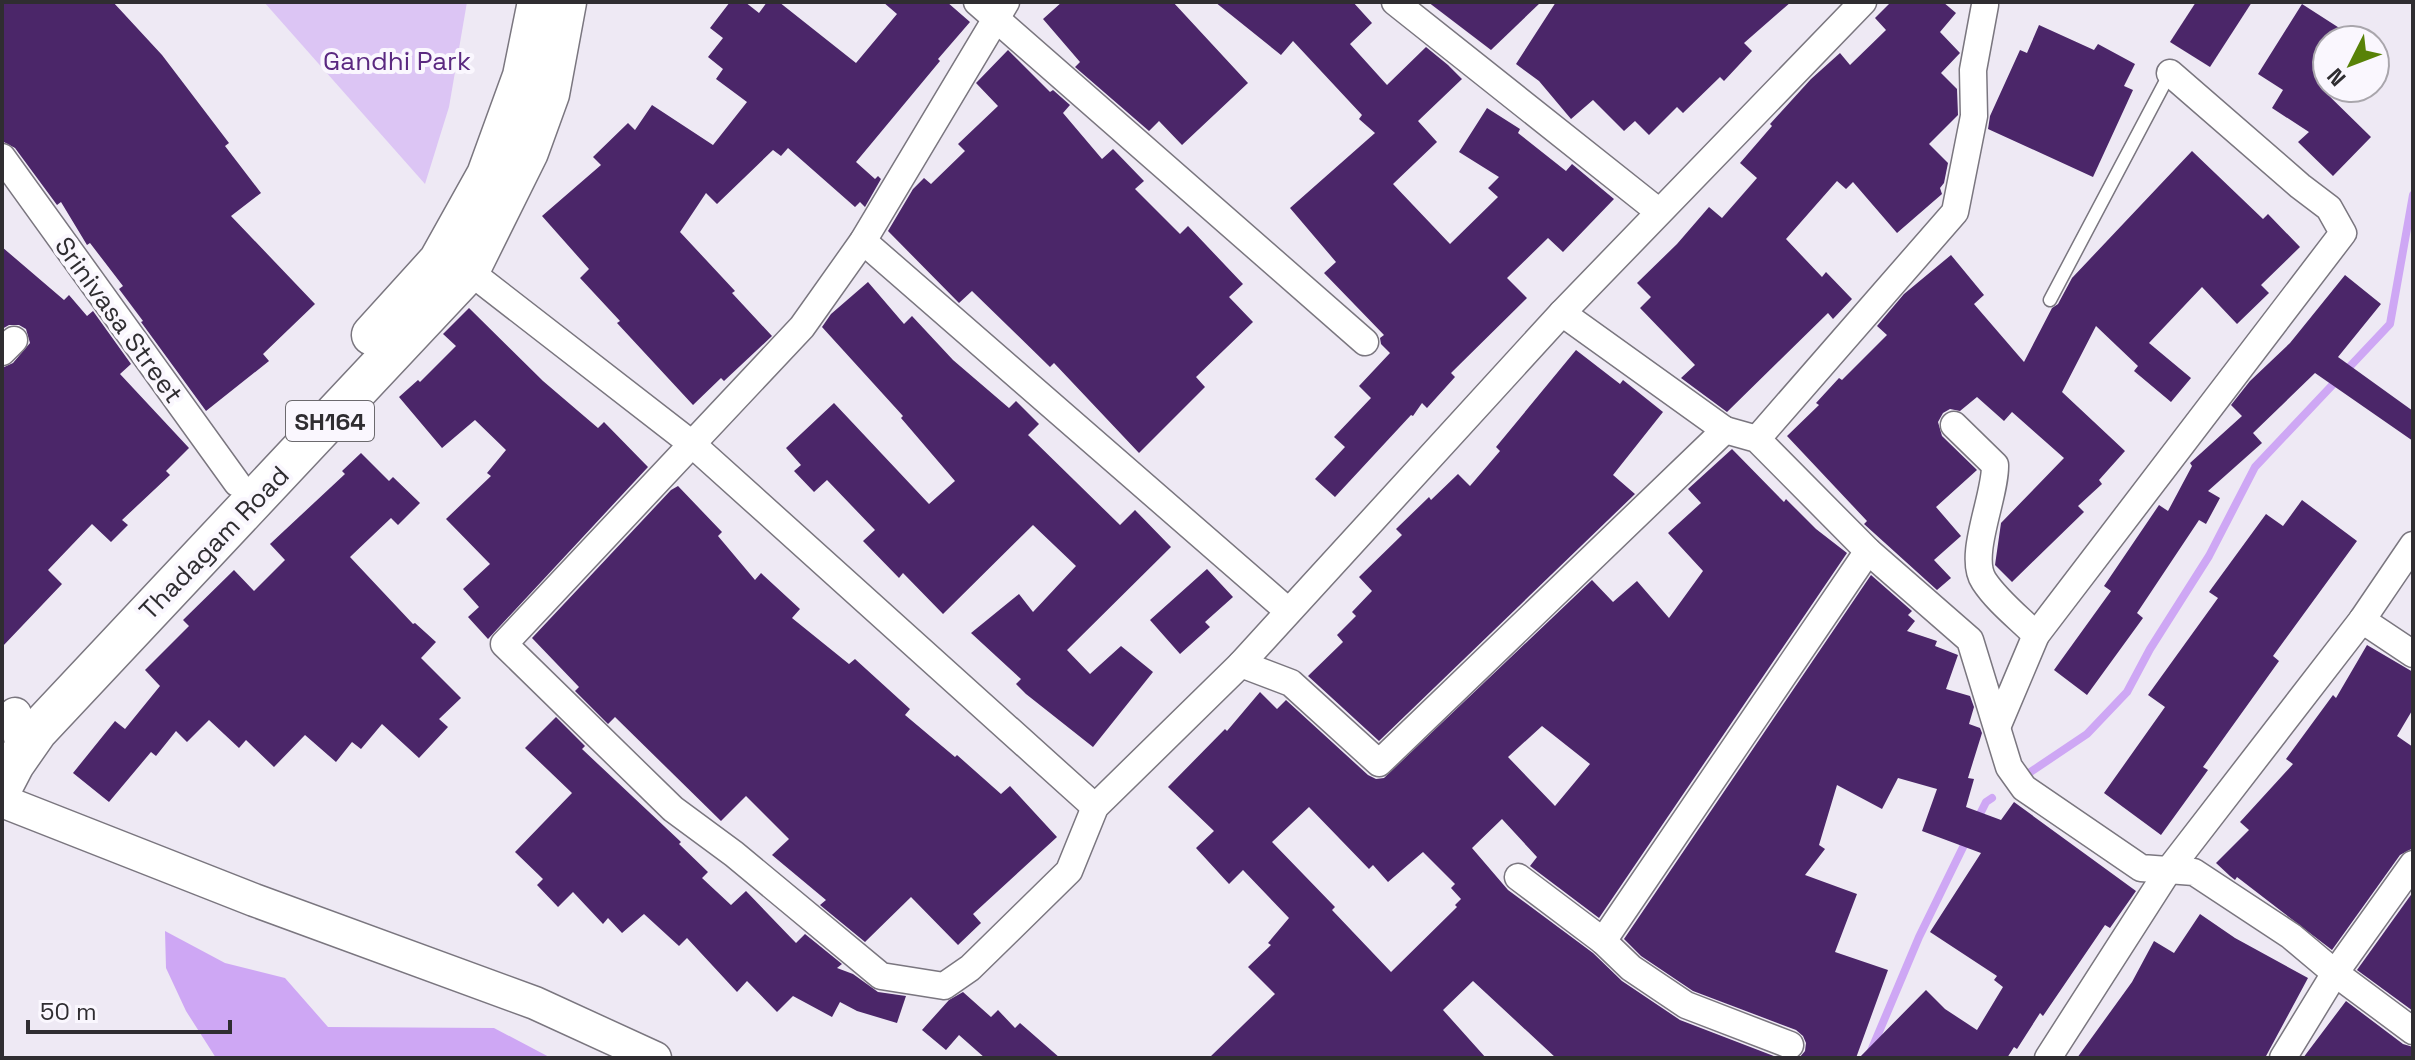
<svg xmlns="http://www.w3.org/2000/svg" width="2415" height="1060" font-family="'Space Grotesk',sans-serif">
<rect width="100%" height="100%" fill="#eee9f4"/>
<polygon fill="#dcc5f4" points="264,2 467,2 449,107 425,184"/>
<polygon fill="#cea7f4" points="165,931 225,963 285,978 328,1027 494,1028 551,1058 216,1058 186,1011 166,968"/>
<g fill="none" stroke-linecap="round" stroke-linejoin="round">
<g stroke="#cea7f4" stroke-width="8">
<polyline points="2029,773 2087,734 2127,692 2150,649 2209,556 2255,467 2390,324 2413,195"/>
<polyline points="1977,820 1986,802 1992,798"/>
<polyline points="1868,1058 1919,937 1967,839"/>
</g>
</g>
<g fill="#4b2669" fill-rule="evenodd">
<polygon points="2,2 113,2 162,55 229,143 225,146 261,193 231,216 315,304 263,354 269,361 206,411 141,322 143,321 119,289 123,286 90,243 87,245 61,202 57,205 15,148 2,141"/>
<polygon points="730,2 745,2 759,13 767,2 779,2 856,63 897,14 883,2 947,2 970,22 938,59 940,61 856,162 875,179 878,176 881,179 865,207 860,202 855,207 788,148 781,156 773,150 717,204 706,193 680,232 735,291 732,293 772,336 724,381 721,378 693,405 617,323 620,321 580,278 589,269 542,216 601,165 593,157 628,123 635,130 652,105 713,145 747,102 716,79 723,69 708,57 723,38 710,28"/>
<polygon points="1062,2 1173,2 1248,83 1182,145 1159,121 1149,131 1075,67 1080,62 1043,19"/>
<polygon points="1215,2 1353,2 1372,23 1350,44 1387,85 1426,47 1448,65 1462,79 1418,121 1437,142 1393,184 1450,244 1498,197 1488,188 1499,177 1459,152 1487,108 1520,129 1518,133 1566,171 1572,164 1614,199 1563,252 1548,238 1507,278 1527,298 1451,373 1455,377 1427,408 1422,403 1413,416 1411,415 1335,497 1315,479 1345,447 1334,437 1371,398 1359,386 1390,353 1381,344 1380,338 1384,335 1324,273 1336,262 1290,208 1375,133 1359,119 1362,115 1293,41 1281,55"/>
<polygon points="1428,2 1541,2 1491,50"/>
<polygon points="1556,2 1791,2 1744,43 1752,51 1724,81 1720,77 1683,113 1677,107 1649,135 1635,121 1624,131 1593,100 1571,119 1539,81 1516,64"/>
<polygon points="1891,2 1943,2 1956,13 1940,32 1960,53 1941,73 1957,89 1958,115 1929,144 1948,163 1944,183 1940,188 1942,194 1897,233 1853,182 1846,189 1837,181 1786,239 1822,277 1826,272 1852,299 1833,319 1828,313 1727,412 1681,378 1695,365 1640,308 1651,297 1637,283 1677,244 1709,207 1722,218 1757,178 1740,163 1772,126 1770,124 1811,79 1840,53 1850,65 1886,30 1875,18"/>
<polygon points="2196,2 2252,2 2210,67 2170,42"/>
<polygon points="2302,4 2358,40 2327,40 2327,76 2320,87 2371,137 2333,176 2298,142 2309,132 2272,108 2283,90 2258,74"/>
<polygon points="2039,25 2094,50 2098,44 2135,64 2124,86 2133,90 2093,177 1988,129 1990,116 2020,50 2027,53"/>
<polygon points="1008,50 1050,92 1053,90 1070,105 1063,113 1102,159 1113,149 1144,181 1135,189 1180,234 1188,226 1243,284 1229,297 1253,322 1196,377 1205,387 1139,453 1054,363 1050,367 972,291 959,303 888,231 913,189 924,178 931,184 965,151 958,144 998,106 976,83"/>
<polygon points="2192,151 2263,219 2268,214 2300,247 2261,285 2269,293 2237,324 2202,287 2149,343 2191,378 2171,402 2134,371 2138,366 2096,326 2062,392 2125,451 2099,480 2102,484 2078,506 2084,512 2012,582 1995,565 2001,523 2064,458 2012,412 2004,421 1977,397 1960,411 1950,409 1943,413 1938,422 1942,436 1977,470 1936,507 1961,536 1934,560 1951,578 1937,590 1864,524 1867,521 1787,436 1819,405 1816,403 1839,378 1842,380 1887,335 1877,326 1904,294 1951,255 1984,295 1974,304 2024,362 2052,308 2058,304 2072,278"/>
<polygon points="2,247 64,300 69,295 87,316 93,311 131,364 120,374 189,448 166,471 170,475 122,520 128,525 111,542 92,524 48,570 62,584 2,647 2,368 13,363 30,343 26,329 19,325 9,325 2,329"/>
<polygon points="2345,275 2381,304 2338,357 2413,411 2413,441 2315,373 2253,433 2262,443 2208,491 2220,498 2206,524 2199,520 2137,613 2143,618 2087,695 2054,670 2111,591 2104,586 2159,505 2168,511 2192,466 2190,463 2242,416 2231,405 2250,381 2290,343"/>
<polygon points="868,282 904,324 912,316 953,360 1009,408 1016,401 1039,424 1028,435 1120,525 1135,510 1171,547 1067,650 1090,674 1121,646 1153,672 1093,747 1026,694 1016,684 1021,679 971,633 1019,594 1033,612 1076,566 1033,525 943,614 903,573 899,578 863,541 875,530 827,480 814,492 794,471 801,465 786,448 834,403 929,504 955,481 901,418 903,416 822,327 831,314"/>
<polygon points="469,308 543,381 598,428 604,422 648,467 488,639 468,617 479,607 463,589 490,564 446,519 491,476 487,473 506,450 475,420 442,448 399,397 418,380 420,382 456,346 443,334"/>
<polygon points="1576,350 1620,384 1623,380 1663,412 1613,475 1635,494 1379,741 1308,676 1343,642 1337,635 1356,616 1352,612 1372,591 1359,577 1402,535 1396,529 1429,497 1431,500 1458,474 1470,486 1500,451 1496,447"/>
<path d="M1732 449 1784 502 1786 499 1816 529 1847 553 1599 918 1530 866 1537 857 1502 819 1472 848 1508 890 1593 953 1622 981 1680 1020 1779 1058H1556L1473 981 1443 1010 1486 1058H1209L1275 994 1248 967 1271 945 1268 943 1289 918 1243 870 1229 884 1196 848 1214 831 1168 787 1225 729 1227 731 1260 692 1277 709 1286 700 1368 775 1376 779 1384 778 1592 580 1613 602 1637 581 1669 618 1703 571 1668 533 1701 503 1688 489ZM1542 726 1590 764 1555 806 1508 757ZM1309 807 1369 869 1373 865 1388 882 1423 852 1455 884 1451 888 1461 899 1455 905 1457 907 1391 972 1332 910 1335 907 1272 842Z"/>
<polygon points="361,453 389,481 393,477 420,503 398,525 391,518 350,557 413,624 415,623 436,642 421,658 461,698 439,719 448,727 419,758 382,724 361,749 352,742 336,762 305,735 274,767 246,740 239,748 209,720 187,742 176,731 156,756 151,752 109,802 73,773 115,721 125,729 160,686 145,670 189,626 183,620 234,570 254,591 285,560 270,544 345,474 342,471"/>
<polygon points="678,486 722,532 718,536 755,580 761,573 800,609 792,618 849,664 855,659 910,709 905,715 955,757 957,755 1001,794 1010,786 1057,837 973,914 981,923 958,945 911,897 865,942 820,905 826,900 772,855 789,839 746,796 721,821 615,717 608,724 575,691 579,687 532,638 671,490"/>
<polygon points="2302,500 2357,541 2273,656 2279,661 2203,767 2208,770 2161,835 2104,793 2165,707 2148,695 2218,598 2209,592 2266,514 2283,526"/>
<polygon points="1207,569 1233,597 1205,622 1210,627 1180,654 1150,620"/>
<polygon points="1871,575 1912,611 1908,615 1915,621 1907,631 1937,641 1935,646 1958,655 1946,689 1970,696 1974,707 1969,724 1980,728 1982,733 1968,778 1974,779 1966,807 2001,820 2014,802 2136,891 2110,928 2105,925 2043,1016 2040,1013 2017,1049 2014,1047 2007,1058 1859,1058 1926,990 1945,1009 1977,1030 2003,987 1994,980 1997,976 1930,932 1981,853 1922,831 1937,789 1898,778 1882,809 1837,785 1819,845 1825,849 1805,875 1857,894 1835,952 1888,970 1856,1058 1799,1058 1805,1051 1806,1043 1803,1036 1796,1030 1693,991 1641,956 1624,939"/>
<polygon points="2367,645 2413,672 2413,709 2397,736 2413,747 2413,848 2400,855 2332,950 2237,877 2235,880 2230,876 2216,863 2249,830 2240,822 2293,764 2286,759 2333,695 2336,698"/>
<polygon points="556,717 585,746 582,749 681,842 679,844 708,872 702,878 731,905 746,891 796,943 805,934 842,964 837,968 853,974 878,992 906,996 897,1023 857,1011 840,1002 832,1017 793,996 777,1012 747,981 737,992 687,938 679,946 644,914 622,933 608,918 603,924 573,892 558,907 537,885 543,879 515,852 572,793 525,748"/>
<polygon points="2413,892 2413,1011 2357,970"/>
<polygon points="2200,914 2235,938 2308,978 2265,1058 2077,1058 2132,982 2154,941 2174,953"/>
<polygon points="963,992 991,1017 998,1010 1015,1028 1020,1023 1060,1058 985,1058 959,1035 946,1050 922,1030 949,1000"/>
<polygon points="2346,1001 2403,1044 2413,1047 2413,1058 2303,1058"/>
</g>
<g fill="none" stroke-linecap="round" stroke-linejoin="round">
<defs>
<polyline id="service" points="2050,300 2170,73"/>
<g id="minor">
<polyline points="977,2 1365,342"/>
<polyline points="1006,2 863,241 802,327 504,644 673,809 734,854 881,976 944,986 970,968 1069,871 1095,807 1241,664 1291,683 1379,763 1725,430 1562,313 1863,2"/>
<polyline points="1395,2 1658,211"/>
<polyline points="2,157 237,483"/>
<polyline points="863,241 1288,611"/>
<polyline points="469,271 692,444 1095,807"/>
<polyline points="2,352 14,340"/>
<path d="M1954 425 1995 465C1996 496 1967 556 1984 581 1997 601 2019 618 2036 635"/>
<polyline points="1725,430 1757,439 1868,551 1970,640 2009,767 2024,788 2141,868 2194,872 2291,936 2335,973 2413,1031"/>
<polyline points="1757,439 1955,212 1974,116 1973,70 1985,5"/>
<polyline points="2362,620 2413,654"/>
<polyline points="1241,664 1562,313"/>
<polyline points="1998,725 2036,635 2343,233 2329,208 2300,186 2170,73"/>
<polyline points="1518,877 1603,941 1631,968 1686,1005 1790,1045"/>
<polyline points="1603,941 1868,551"/>
<polyline points="2048,1058 2168,871 2362,620 2413,545"/>
<polyline points="2283,1058 2335,973 2413,864"/>
</g>
<g id="tertiary">
<polyline points="15,714 23,752"/>
<polyline points="2,801 254,900 535,1003 655,1058"/>
</g>
<g id="primary">
<polyline points="372,335 439,261 487,175 523,76 538,2"/>
<polyline points="2,787 14,764 37,731 469,271 528,152 549,94 566,2"/>
</g>
</defs>
<use href="#service" stroke="#7a767f" stroke-width="15"/>
<use href="#minor" stroke="#7a767f" stroke-width="29"/>
<use href="#tertiary" stroke="#7a767f" stroke-width="35"/>
<use href="#primary" stroke="#7a767f" stroke-width="43"/>
<use href="#service" stroke="#fff" stroke-width="12"/>
<use href="#minor" stroke="#fff" stroke-width="26"/>
<use href="#tertiary" stroke="#fff" stroke-width="32"/>
<use href="#primary" stroke="#fff" stroke-width="40"/>
</g>
<g text-anchor="middle" dominant-baseline="central" stroke-width="8" stroke-linejoin="round" paint-order="stroke">
<rect fill="#faf7fe" stroke="#6c6a6e" stroke-width="2" x="286" y="401" width="88" height="40" rx="6"/>
<g font-size="24" font-weight="bold" fill="#2f2d31">
<text x="330" y="421">SH164</text>
</g>
<g font-size="26" fill="#5a2880" stroke="#faf7fe">
<text x="397" y="61">Gandhi Park</text>
</g>
<g font-size="26" fill="#2f2d31" stroke="#faf7fe">
<text transform="translate(119 320) rotate(54)">Srinivasa Street</text>
<text transform="translate(214 543) rotate(-46)">Thadagam Road</text>
</g>
</g>
<rect width="2415" height="1060" fill="none" stroke="#2f2d31" stroke-width="8"/>
<g transform="translate(2351 64) rotate(228)"><circle r="38" fill="#faf7fe" stroke="#a9a6ac" stroke-width="2"/>
<path d="M0-6L14 30L0 20L-14 30Z" fill="#588208"/>
<text y="-12" font-size="22" font-weight="bold" text-anchor="middle" fill="#2f2d31">N</text>
</g>
<path d="M28 1020v12h202v-12" fill="none" stroke="#2f2d31" stroke-width="4"/>
<text x="40" y="1020" font-size="24" fill="#2f2d31" stroke="#faf7fe" stroke-width="6" paint-order="stroke">50 m</text>
</svg>
